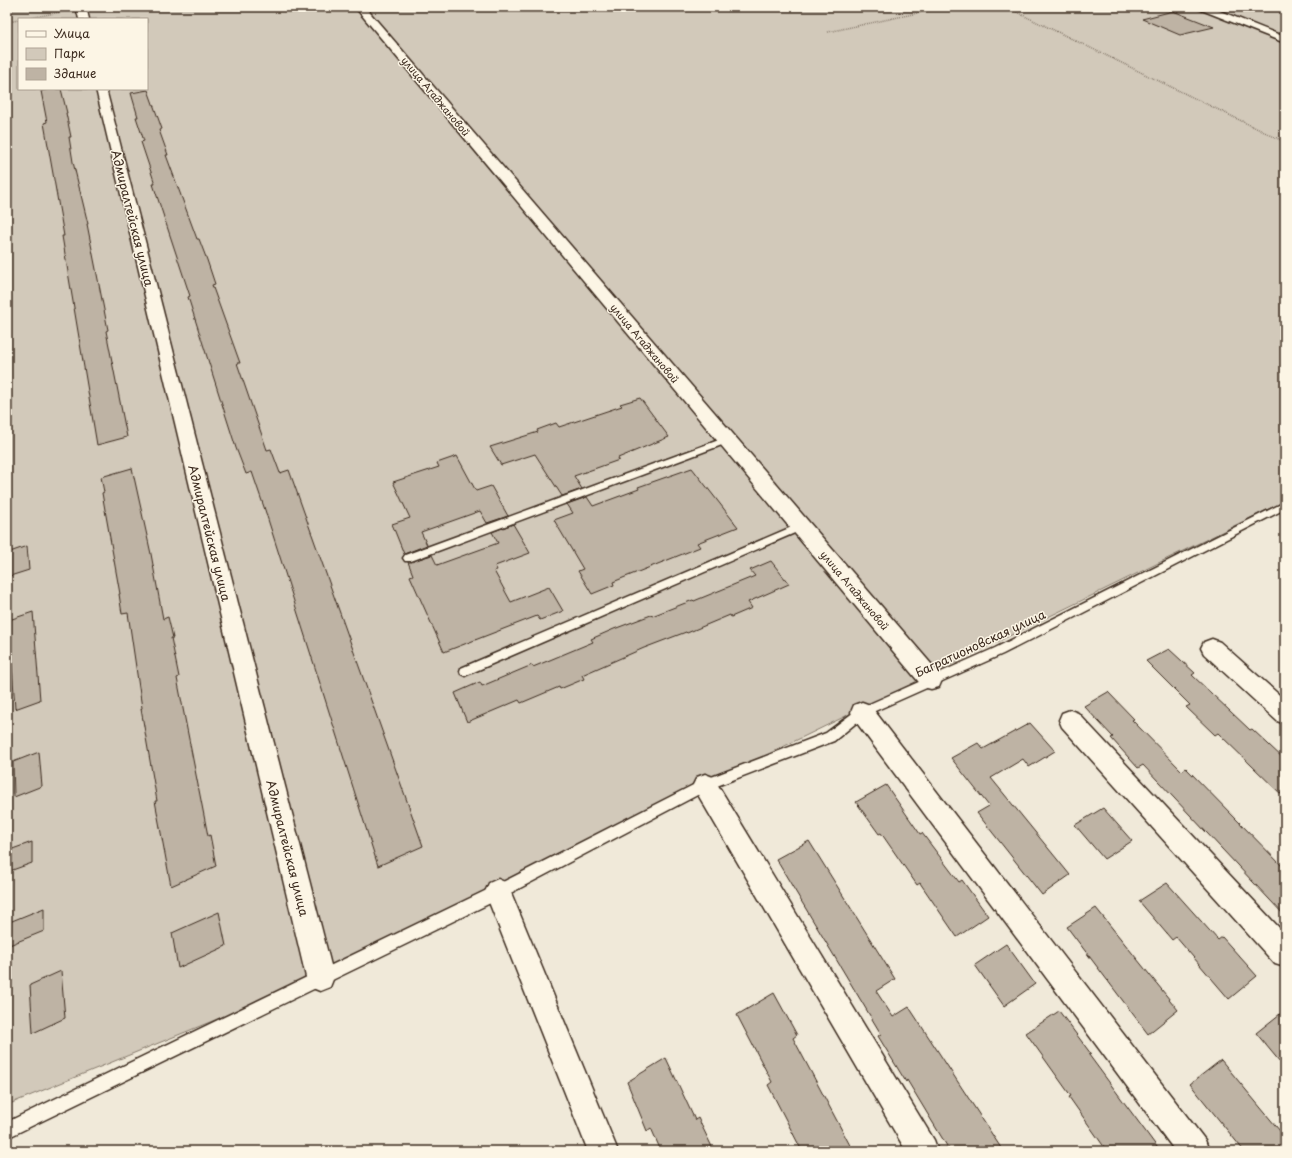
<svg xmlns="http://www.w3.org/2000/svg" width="1292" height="1158" font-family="'Playpen Sans',sans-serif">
<rect width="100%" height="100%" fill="#f0e9d9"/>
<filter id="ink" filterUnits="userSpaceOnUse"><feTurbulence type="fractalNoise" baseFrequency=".025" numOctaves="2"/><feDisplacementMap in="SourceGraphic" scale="8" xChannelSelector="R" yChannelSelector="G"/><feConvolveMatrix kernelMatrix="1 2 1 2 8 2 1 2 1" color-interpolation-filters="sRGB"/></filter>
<g filter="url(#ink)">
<path fill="#d2c9ba" stroke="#867a6c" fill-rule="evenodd" d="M7 7H1285V501L705 785 320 977 7 1105ZM19 19H147V89H19Z"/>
<g fill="#beb3a4" stroke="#3b2a1e">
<polygon points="1173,11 1214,27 1180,35 1142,19"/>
<polygon points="50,89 61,89 67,113 66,113 71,137 69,137 73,162 88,224 87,224 108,330 106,331 127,437 97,445 62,236 64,236 44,123 47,122 41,91"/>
<polygon points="148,90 162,129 159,130 168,155 166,155 197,239 199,239 207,260 215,284 212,285 240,363 237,363 267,450 271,449 280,473 289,470 423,846 378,866 265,510 252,472 246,474 236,448 188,297 190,296 153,184 155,184 141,142 144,141 136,117 138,117 131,93"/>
<polygon points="640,398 669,437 618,458 619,460 574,476 582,489 562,496 535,454 501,465 490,447 538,432 537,430 556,423 559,427 622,406 620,404"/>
<polygon points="457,456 476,491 491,486 508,516 487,523 480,511 421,532 427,545 404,554 392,524 410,518 393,482 439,467 437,463"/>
<polygon points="132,468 151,554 163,619 168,617 173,638 171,638 179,677 177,678 208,836 210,835 216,866 171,886 155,801 157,801 141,709 142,708 128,613 122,614 119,594 120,594 102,493 104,492 101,477"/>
<polygon points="692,468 738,527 697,543 700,547 613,582 614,585 592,594 578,571 583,569 554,520 573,513 567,504 587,497 593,506 639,489 638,487"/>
<polygon points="513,524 530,553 495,566 497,570 494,571 511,602 549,587 563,611 540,620 537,616 444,652 410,576 413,575 408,562 432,555 437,565 498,543 492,532"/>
<polygon points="27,546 29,570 7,577 7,553"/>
<polygon points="771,561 789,584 748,602 752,608 731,617 730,615 687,633 686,632 644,648 582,675 584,679 560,689 559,687 521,703 519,700 467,722 455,693 480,682 482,686 532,665 533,667 593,642 591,639 614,629 651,615 652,616 693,600 694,601 755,576 750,570"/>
<polygon points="33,612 40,700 15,709 9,620"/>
<polygon points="1169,649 1195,673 1192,675 1250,730 1252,729 1285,760 1285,798 1218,733 1215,735 1186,707 1190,705 1146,661"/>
<polygon points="1108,692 1134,719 1132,720 1182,771 1186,768 1285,869 1285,916 1143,765 1138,768 1111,738 1113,737 1084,706"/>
<polygon points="1030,723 1055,751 1029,767 1023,759 991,778 1070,875 1042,895 977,813 989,806 951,758 978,743 983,749"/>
<polygon points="39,752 42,786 14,797 13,762"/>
<polygon points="886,785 920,834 922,833 959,882 962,880 988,916 957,937 920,883 917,885 881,833 879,834 856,802"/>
<polygon points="1103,808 1132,841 1104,859 1075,825"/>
<polygon points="809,841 895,979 876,991 893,1017 909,1007 1003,1151 950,1151 907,1080 906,1082 878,1036 881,1034 776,859"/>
<polygon points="32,842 32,863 7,872 7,851"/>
<polygon points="1167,883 1218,940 1222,937 1257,976 1229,999 1176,937 1172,940 1139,901"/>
<polygon points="44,908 44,931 7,946 7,923"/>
<polygon points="1096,908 1178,1010 1148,1034 1067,927"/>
<polygon points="219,912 226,946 178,968 172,933"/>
<polygon points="1006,944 1035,984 1004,1006 975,965"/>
<polygon points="61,971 65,1018 33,1033 30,985"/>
<polygon points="774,993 797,1035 793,1038 853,1151 802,1151 768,1085 772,1082 737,1015"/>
<polygon points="1285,1010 1285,1068 1256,1033"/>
<polygon points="1059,1011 1091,1054 1089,1055 1160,1151 1107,1151 1069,1097 1071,1096 1026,1033"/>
<polygon points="666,1058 695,1120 698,1118 714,1151 661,1151 651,1128 647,1131 627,1082"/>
<polygon points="1221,1060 1285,1137 1285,1151 1244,1151 1190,1084"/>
</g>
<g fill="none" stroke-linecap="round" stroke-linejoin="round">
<defs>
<g id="lane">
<polygon points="727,437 731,440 730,442 411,561 405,561 403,558 405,555"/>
<polygon points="1285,502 1285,509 1003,654 866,715 834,741 709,789 503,897 7,1138 7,1122 493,887 701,781 826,733 858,709 995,648"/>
<polygon points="801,523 804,525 806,527 804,529 469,674 465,676 461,674 460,671 461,668"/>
</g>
<g id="street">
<polygon points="76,7 86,7 89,19 79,19"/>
<polygon points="355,7 365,7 939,673 942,680 939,687 931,689 923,687"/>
<polygon points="1197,7 1210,7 1285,37 1285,43 1199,9"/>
<polygon points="96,89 106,89 334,977 330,987 320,991 310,987 306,977"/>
<polygon points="1212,639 1220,642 1285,700 1285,724 1277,721 1204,654 1201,648 1204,642"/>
<polygon points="862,702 870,705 1205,1140 1209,1151 1175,1151 854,719 851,712 854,705"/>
<polygon points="1070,710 1078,713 1285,934 1285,967 1275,964 1062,727 1059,720 1062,713"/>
<polygon points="705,774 713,777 934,1140 938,1151 906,1151 697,793 693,785 697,777"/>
<polygon points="498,879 507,883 618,1151 588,1151 485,892 489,883"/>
</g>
</defs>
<use href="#lane" stroke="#3b2a1e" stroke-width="3"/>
<use href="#street" stroke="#3b2a1e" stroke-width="3"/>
<g stroke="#3b2a1e" stroke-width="1.5" stroke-dasharray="0.5 1.5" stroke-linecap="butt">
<polyline points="1006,7 1285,142"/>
<polyline points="25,19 66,11"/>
<polyline points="7,22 19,20"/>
<polyline points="828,32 946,7"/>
</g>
<use href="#lane" fill="#fcf5e5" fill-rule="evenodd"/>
<use href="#street" fill="#fcf5e5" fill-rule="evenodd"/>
</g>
</g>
<g text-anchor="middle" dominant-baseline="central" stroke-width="3" stroke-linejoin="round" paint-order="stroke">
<g font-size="10" fill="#3b2a1e" stroke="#fcf5e5">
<text transform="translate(436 96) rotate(50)">улица Агаджановой</text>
<text transform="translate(645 343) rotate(50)">улица Агаджановой</text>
<text transform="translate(855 590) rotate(50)">улица Агаджановой</text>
</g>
<g font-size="12" fill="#3b2a1e" stroke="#fcf5e5">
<text transform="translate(133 218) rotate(76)">Адмиралтейская улица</text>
<text transform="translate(210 533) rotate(76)">Адмиралтейская улица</text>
<text transform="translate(980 643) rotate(-25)">Багратионовская улица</text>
<text transform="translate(288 848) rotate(76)">Адмиралтейская улица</text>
</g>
</g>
<rect width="1292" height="1158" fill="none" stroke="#fcf5e5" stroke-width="24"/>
<rect x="12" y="12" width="1268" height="1134" fill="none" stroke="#3b2a1e" stroke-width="1.5" filter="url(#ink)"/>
<rect x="18" y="18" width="130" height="72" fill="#fcf5e5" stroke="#afa495"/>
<rect x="26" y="31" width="20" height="6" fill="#fcf5e5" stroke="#afa495"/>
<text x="54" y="38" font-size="12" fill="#3b2a1e">Улица</text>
<rect x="26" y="48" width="20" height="12" fill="#d2c9ba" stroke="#afa495"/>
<text x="54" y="58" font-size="12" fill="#3b2a1e">Парк</text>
<rect x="26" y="68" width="20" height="12" fill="#beb3a4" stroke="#afa495"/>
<text x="54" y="78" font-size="12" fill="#3b2a1e">Здание</text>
</svg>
